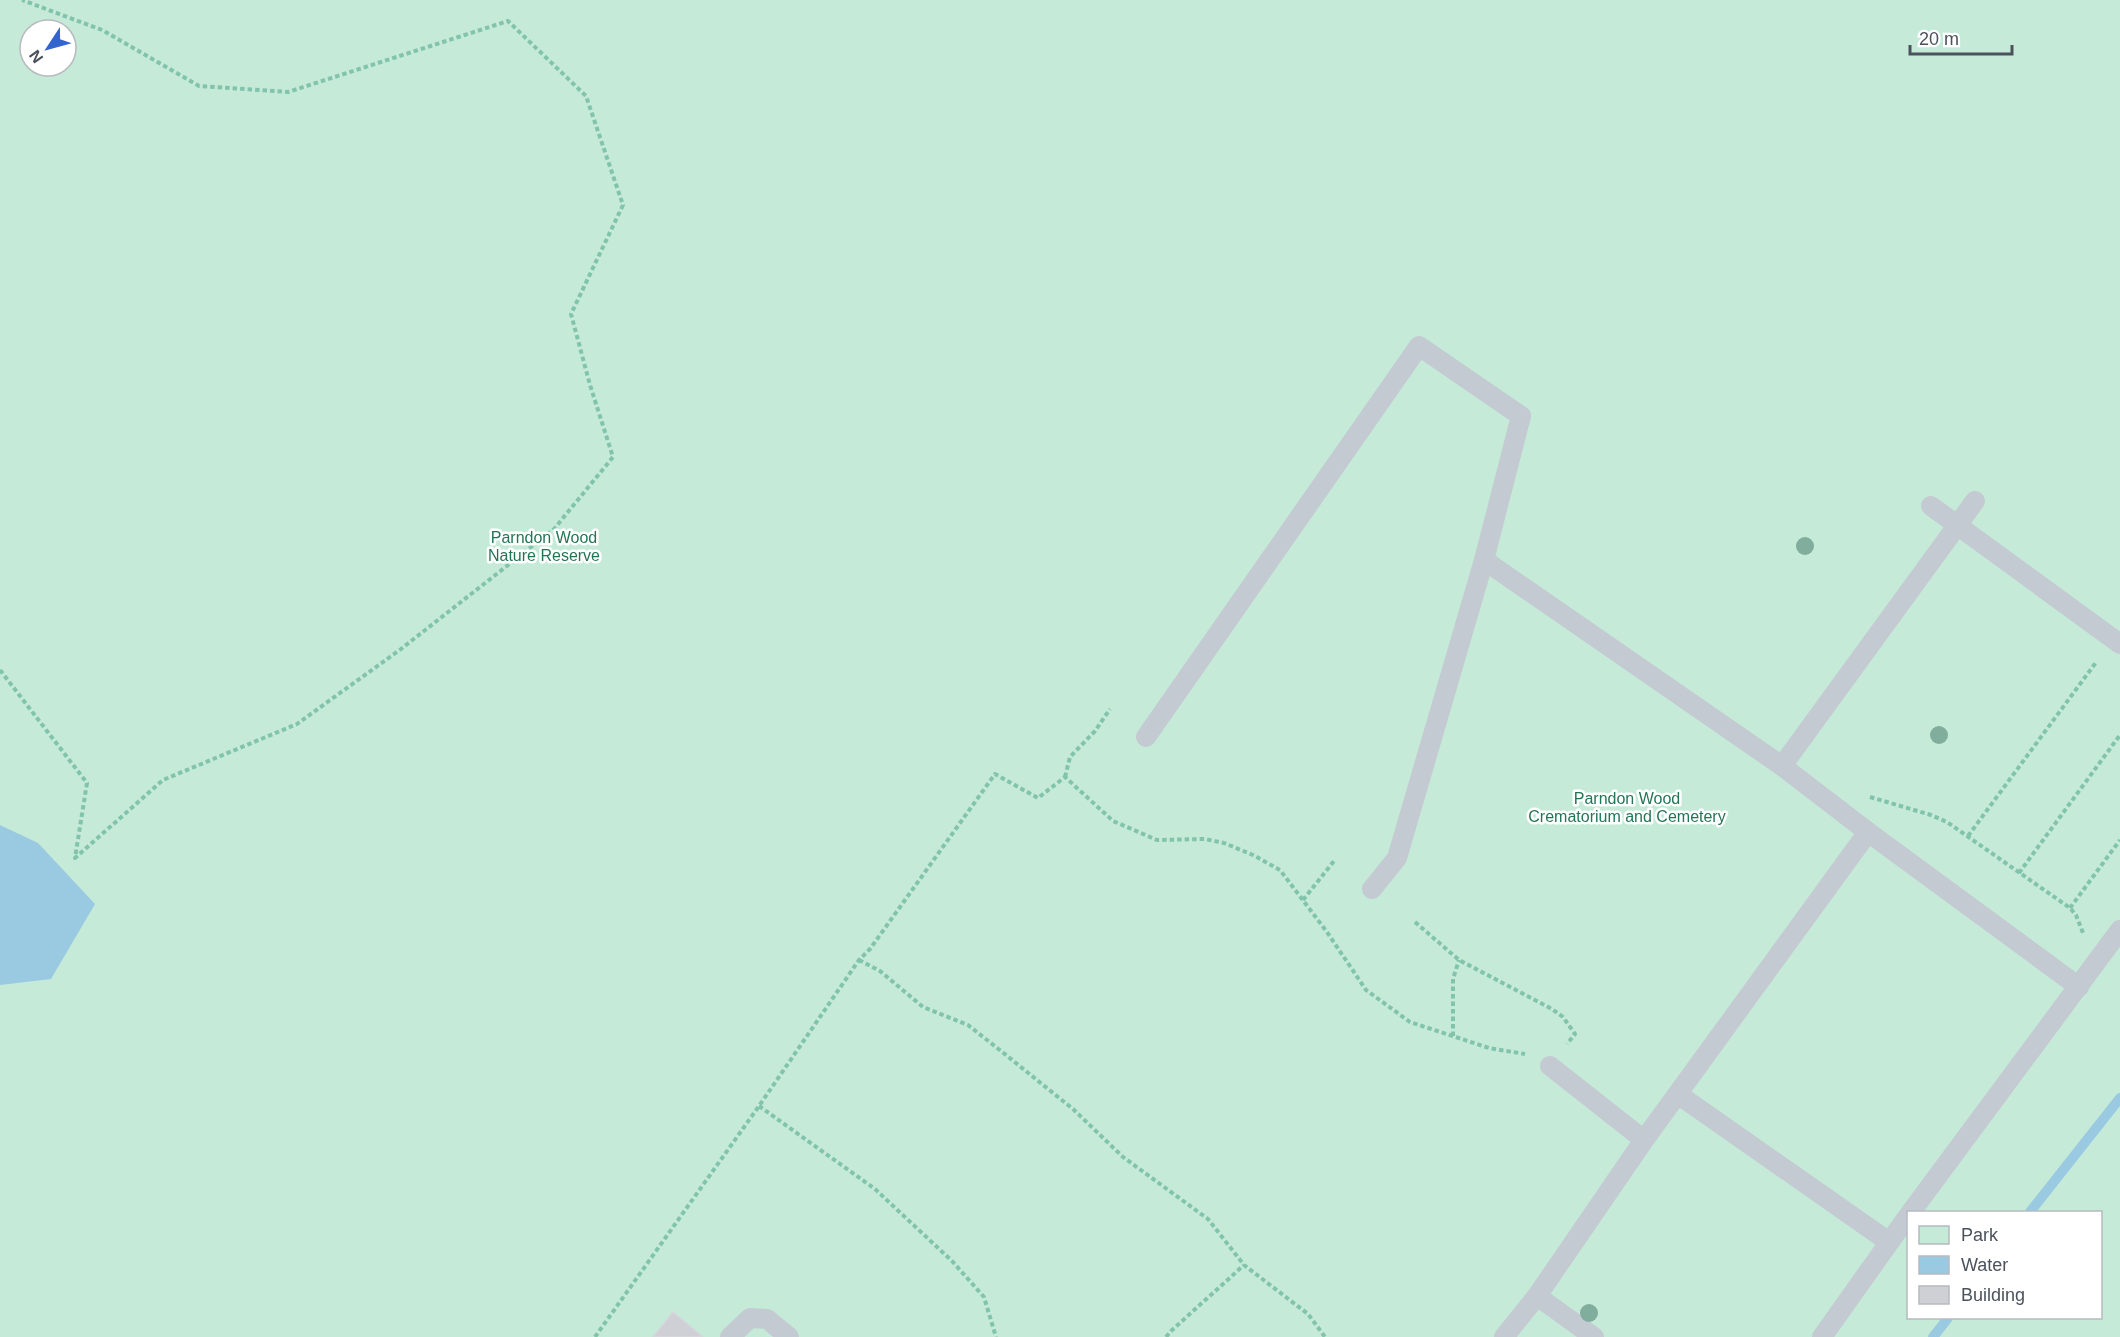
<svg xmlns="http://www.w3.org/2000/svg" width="2120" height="1337" font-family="Arial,sans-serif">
<rect width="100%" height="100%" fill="#f3f2f1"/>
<path fill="#c6ead8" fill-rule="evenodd" d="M0 0H2120V1337H0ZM30 30H66V66H30ZM1908 1212H2100V1318H1908Z"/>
<polygon fill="#99cae1" points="0,825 38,843 95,904 51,979 0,985"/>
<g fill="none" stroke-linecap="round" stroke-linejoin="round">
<g stroke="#99cae1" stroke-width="10">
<polyline points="2030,1212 2120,1098"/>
<polyline points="1933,1337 1948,1318"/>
</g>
</g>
<polygon fill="#cfd0d5" stroke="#d6d7db" stroke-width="1.5" points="673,1312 703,1337 653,1337"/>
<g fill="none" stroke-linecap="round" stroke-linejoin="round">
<g stroke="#82c4ab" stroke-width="4" stroke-dasharray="4.5 3" stroke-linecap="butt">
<polyline points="0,670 87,783 75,858 163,780 297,724 401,649 554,529 613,457 590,385 571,314 623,205 586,96 508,21 288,92 199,86 102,30 22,0"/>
<polyline points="1065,777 1070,757 1095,731 1110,709"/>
<polyline points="1870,797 1931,815 1947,822 2070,908 2076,915 2083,933"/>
<polyline points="1968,836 2097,661"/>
<polyline points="2019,873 2120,735"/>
<polyline points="1303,900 1334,861"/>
<polyline points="2070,908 2120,840"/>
<polyline points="1415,922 1459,960 1552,1009 1563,1017 1575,1034 1567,1044"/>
<polyline points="859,960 880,971 923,1007 968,1025 1001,1051 1073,1109 1123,1157 1208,1219 1244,1265 1308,1314 1325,1337"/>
<polyline points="1453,1036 1453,979 1459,960"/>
<polyline points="759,1106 875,1189 952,1261 984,1297 996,1337"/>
<polyline points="595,1337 759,1106 859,960 870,949 995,774 1038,798 1065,777 1113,821 1157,840 1205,839 1224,843 1253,855 1280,870 1327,932 1366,990 1410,1022 1489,1048 1525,1054"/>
<polyline points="1166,1337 1171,1331 1244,1265"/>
</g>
<g stroke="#c4cad1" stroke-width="20">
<polyline points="1931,506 2120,644"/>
<polyline points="1484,560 1782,766 1868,832 2079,987"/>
<polyline points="1146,737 1419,346 1521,416 1484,560 1397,858 1372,889"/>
<polyline points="1782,766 1975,501"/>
<polyline points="1550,1066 1644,1140"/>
<polyline points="1679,1095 1889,1242"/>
<polyline points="1911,1212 2120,930"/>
<polyline points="1537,1296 1594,1337"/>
<polyline points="730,1337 750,1318 767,1319 789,1337"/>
<polyline points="1504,1337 1537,1296 1644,1140 1868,832"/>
<polyline points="1822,1337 1908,1216"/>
</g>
</g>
<g fill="#81ad9c">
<circle cx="1805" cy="546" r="9"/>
<circle cx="1939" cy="735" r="9"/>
<circle cx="1589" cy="1313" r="9"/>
</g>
<g text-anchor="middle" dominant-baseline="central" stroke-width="5" stroke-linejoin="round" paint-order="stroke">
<g font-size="16" fill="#247556" stroke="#fff">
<text x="544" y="537">Parndon Wood<tspan x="544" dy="18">Nature Reserve</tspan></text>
<text x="1627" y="798">Parndon Wood<tspan x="1627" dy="18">Crematorium and Cemetery</tspan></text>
</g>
</g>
<rect x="1907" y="1211" width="195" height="108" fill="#ffffff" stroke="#b7babe" stroke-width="1.5"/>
<rect x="1919" y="1226" width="30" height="18" fill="#c6ead8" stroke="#b7babe" stroke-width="1.5"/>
<text x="1961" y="1241" font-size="18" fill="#4b525c">Park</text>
<rect x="1919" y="1256" width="30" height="18" fill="#99cae1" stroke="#b7babe" stroke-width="1.5"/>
<text x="1961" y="1271" font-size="18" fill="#4b525c">Water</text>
<rect x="1919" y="1286" width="30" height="18" fill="#cfd0d5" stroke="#b7babe" stroke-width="1.5"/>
<text x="1961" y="1301" font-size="18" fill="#4b525c">Building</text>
<g transform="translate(48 48) rotate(234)"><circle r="28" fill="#ffffff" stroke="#b7babe" stroke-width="1.5"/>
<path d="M0-4.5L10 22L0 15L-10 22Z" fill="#3164cd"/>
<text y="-9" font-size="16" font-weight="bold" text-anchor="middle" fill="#4b525c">N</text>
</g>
<path d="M1910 45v9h102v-9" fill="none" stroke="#4b525c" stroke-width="3"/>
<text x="1919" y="45" font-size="18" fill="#4b525c" stroke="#ffffff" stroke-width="4.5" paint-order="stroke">20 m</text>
</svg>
